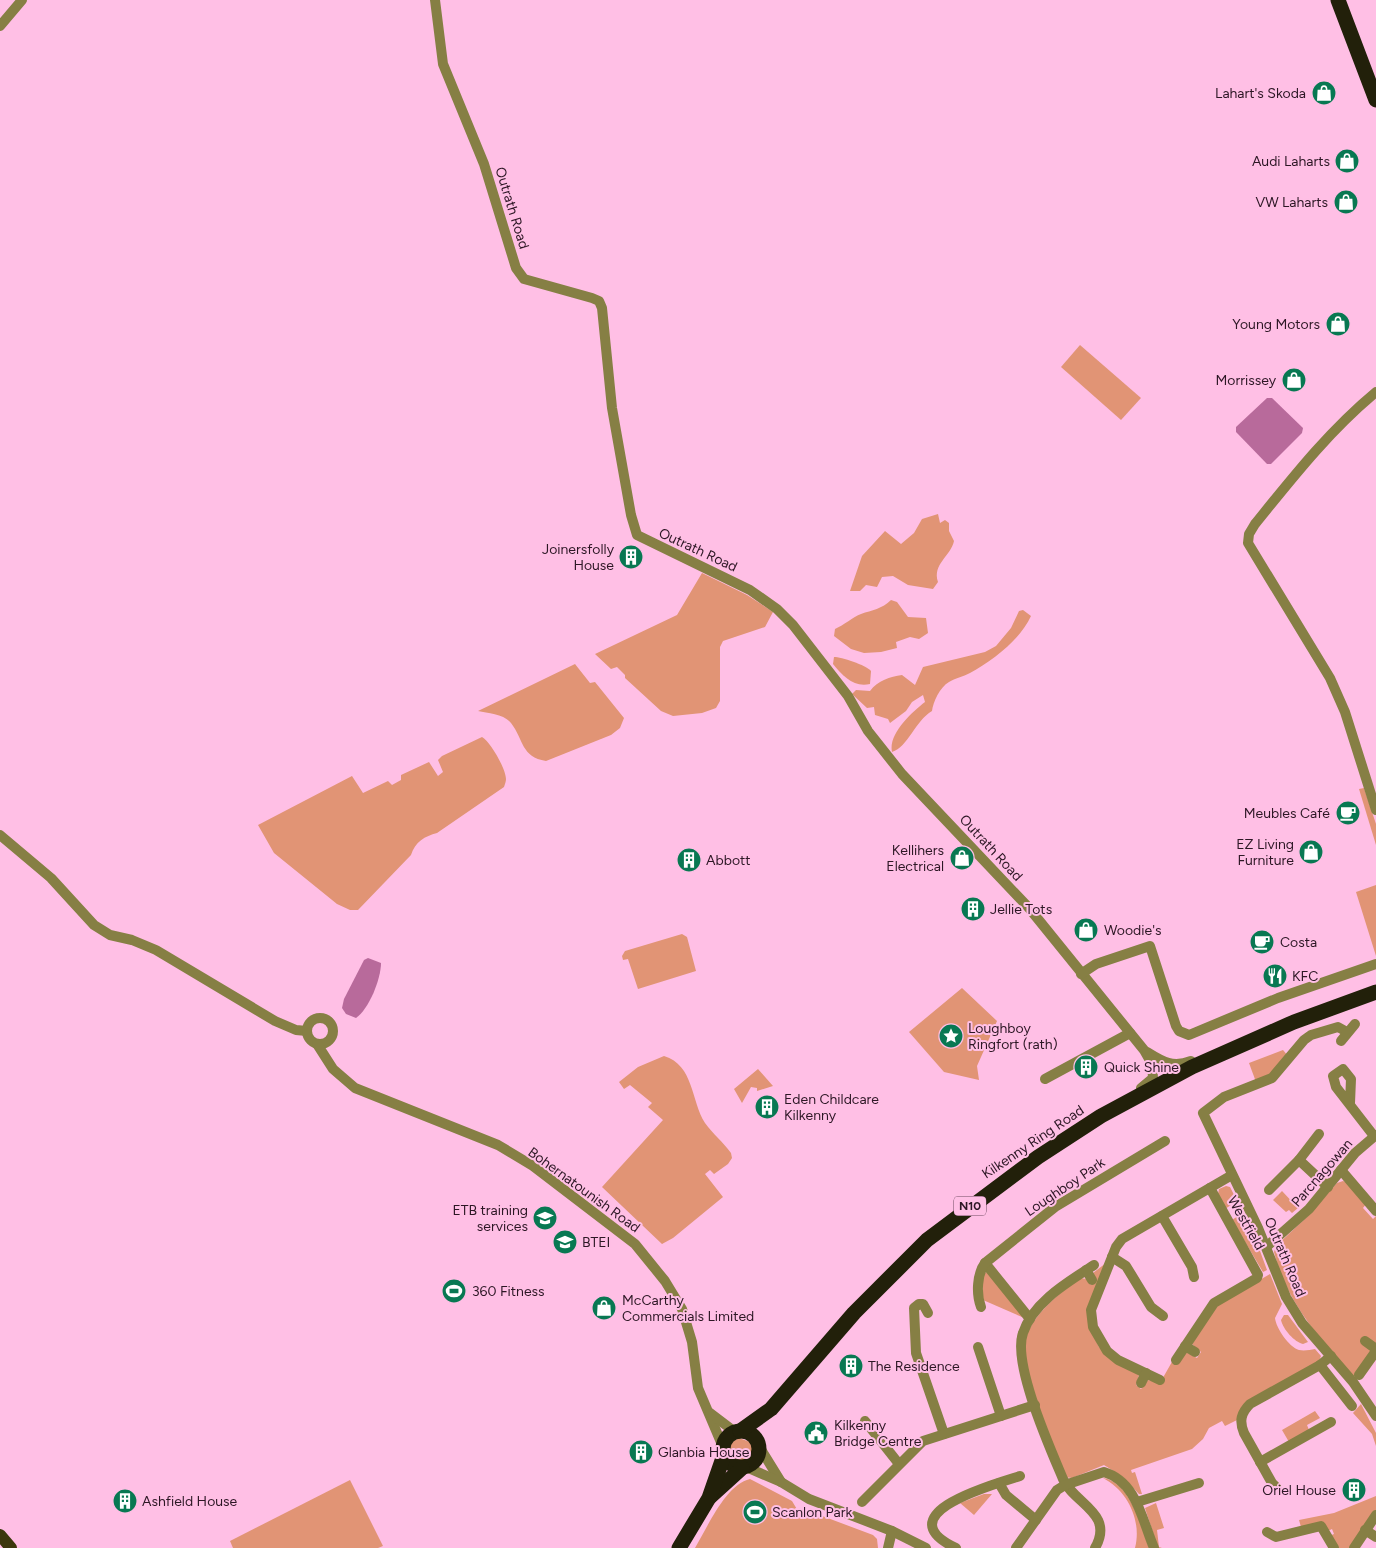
<svg xmlns="http://www.w3.org/2000/svg" width="1376" height="1548" font-family="Figtree,sans-serif">
<rect width="100%" height="100%" fill="#ffbfe5"/>
<g fill="#e19475">
<polygon points="1080,345 1141,398 1121,420 1061,367"/>
<path d="M938 514 940 523 945 520 949 523V531L954 541C951 556 932 564 938 582L933 589 908 585 893 576 882 577 877 587 866 585 860 591H850L862 556 885 531 901 544 914 533 922 519Z"/>
<polygon points="702,573 747,595 773,612 765,627 723,641 720,647 720,701 716,708 702,713 673,716 661,711 625,678 625,675 617,667 611,669 595,654 677,615"/>
<path d="M891 600 897 602 908 617 926 618 928 633 919 639 910 637 896 642 897 648 881 652 864 653 851 649 834 636 835 629C844 625 853 617 861 614 872 610 882 609 891 600Z"/>
<path d="M1023 610 1031 616C1020 640 993 660 970 673 963 677 955 678 949 682 940 687 933 702 932 711 915 721 908 747 892 752 888 734 912 712 925 702L923 695 912 702 906 711 890 723 888 719 875 715 874 707 867 708 852 694 856 690 870 691C878 680 890 677 902 675L915 685 923 667 985 652 996 646 1011 628 1019 611Z"/>
<path d="M834 657C841 657 866 665 871 671L870 684C854 688 843 676 833 664Z"/>
<path d="M575 664 590 683 595 682 624 718 620 728 611 735 546 761C521 757 524 740 511 723 504 714 488 713 478 711Z"/>
<path d="M482 737C490 741 506 769 506 779 506 781 505 784 504 787L437 833C425 836 415 842 411 855L358 910H350L337 904 274 853 258 825 352 776 363 793 388 781 392 785 401 780V775L429 762 438 776 443 772 438 760 442 756Z"/>
<polygon points="1364,788 1376,824 1376,845 1359,789"/>
<polygon points="1376,885 1376,956 1356,892"/>
<polygon points="682,934 687,937 696,971 638,989 628,959 623,960 622,956 625,951"/>
<polygon points="962,988 997,1021 977,1066 979,1080 944,1072 909,1032"/>
<polygon points="1283,1050 1288,1056 1269,1077 1256,1082 1249,1063"/>
<path d="M664 1056C694 1065 691 1101 705 1123 713 1134 723 1142 731 1153L732 1158 728 1164 714 1174 710 1170 705 1174 723 1197 673 1238 662 1244 602 1187 663 1120 648 1107 652 1103 630 1085 624 1089 619 1082 638 1067Z"/>
<polygon points="758,1069 773,1086 757,1091 757,1088 751,1087 742,1103 734,1089"/>
<path d="M1343 1181 1348 1183 1366 1204 1363 1208 1373 1219 1376 1216V1344L1354 1377C1320 1339 1287 1303 1274 1252L1276 1246 1307 1217 1337 1183Z"/>
<polygon points="1226,1186 1230,1187 1253,1232 1267,1270 1263,1272 1232,1220 1238,1216 1231,1205 1225,1209 1218,1194 1219,1189"/>
<polygon points="1282,1191 1298,1208 1292,1213 1289,1210 1286,1212 1273,1200"/>
<path d="M1106 1263 1089 1326 1099 1347 1139 1375 1136 1385 1141 1389 1148 1380 1160 1383 1173 1360 1186 1352 1197 1358 1201 1352 1192 1344 1217 1305 1270 1274 1282 1304 1275 1318C1276 1328 1289 1347 1299 1350 1304 1351 1310 1350 1315 1349L1321 1356 1319 1361 1248 1401 1237 1420 1225 1426 1222 1421 1209 1428 1203 1439 1192 1449 1131 1470 1132 1473 1135 1472 1142 1494H1139L1123 1477 1104 1465 1072 1478 1064 1477C1052 1442 1022 1380 1025 1344 1026 1320 1062 1290 1081 1278L1086 1279 1091 1285 1096 1282 1093 1273Z"/>
<polygon points="987,1272 1023,1316 1022,1317 983,1300 983,1274"/>
<path d="M1284 1315H1288L1308 1342 1303 1344C1294 1342 1283 1329 1281 1320Z"/>
<polygon points="1361,1404 1376,1433 1376,1446 1372,1434 1353,1413"/>
<polygon points="1315,1411 1320,1418 1307,1425 1309,1430 1289,1442 1282,1430"/>
<polygon points="739,1438 750,1442 753,1450 748,1460 741,1462 734,1460 729,1450 732,1442"/>
<path d="M1103 1478C1130 1482 1141 1526 1149 1548H1135C1142 1521 1128 1491 1103 1478Z"/>
<path d="M750 1479 792 1501 798 1511 797 1515 817 1514 873 1535 877 1539 878 1548H695C707 1528 726 1484 750 1479Z"/>
<polygon points="350,1480 383,1546 378,1548 233,1548 230,1541"/>
<polygon points="984,1494 992,1494 974,1515 960,1503"/>
<polygon points="1376,1496 1376,1511 1351,1548 1337,1548 1329,1536 1334,1534 1332,1529 1328,1531 1301,1527 1299,1520 1334,1513"/>
<polygon points="1156,1503 1164,1528 1157,1530 1159,1547 1162,1548 1158,1548 1145,1508"/>
</g>
<g fill="#b86a9b">
<polygon points="1267,398 1272,398 1303,428 1302,433 1271,464 1267,464 1236,432 1236,427"/>
<path d="M368 958 381 963C381 979 369 1009 356 1018L346 1014 342 1008 344 999 364 960Z"/>
</g>
<g fill="none" stroke-linecap="round" stroke-linejoin="round">
<g stroke="#867f44" stroke-width="10">
<polyline points="435,0 443,64 484,164 516,268 524,279 592,298 599,301 602,308 612,408 631,515 637,535 750,590 777,609 793,625 848,696 868,731 902,774 1029,908 1144,1050 1152,1064 1153,1078 1141,1088"/>
<polyline points="0,26 22,0"/>
<path d="M1376 392C1329 431 1293 477 1255 524L1249 534 1248 543 1330 678 1345 712 1376 810"/>
<polyline points="0,835 51,878 94,925 110,935 132,940 156,950 275,1021 296,1030 307,1031"/>
<polyline points="1081,974 1096,964 1150,946 1176,1026 1179,1031 1189,1035 1278,998 1376,964"/>
<circle cx="320" cy="1031" r="13"/>
<polyline points="1347,1032 1338,1027 1311,1035 1304,1040 1272,1078 1224,1097 1203,1113 1258,1228 1286,1297 1302,1323 1353,1382 1376,1416"/>
<polyline points="1341,1041 1355,1024"/>
<polyline points="317,1044 333,1069 355,1088 498,1145 533,1166 635,1244 665,1281 682,1309 692,1342 698,1388 723,1447"/>
<path d="M1147 1052C1163 1062 1173 1068 1191 1061"/>
<polyline points="1045,1079 1130,1033"/>
<polyline points="1350,1103 1351,1079 1343,1069 1333,1076 1336,1087 1374,1136"/>
<polyline points="1299,1160 1328,1187"/>
<polyline points="1341,1170 1376,1211"/>
<polyline points="1269,1190 1299,1160 1319,1134"/>
<polyline points="1162,1216 1192,1267 1194,1277"/>
<polyline points="1266,1247 1309,1209 1355,1153 1376,1135"/>
<polyline points="1112,1257 1126,1266 1151,1307 1163,1316"/>
<polyline points="985,1263 1030,1319"/>
<path d="M1094 1265C1068 1282 1033 1302 1023 1333 1012 1363 1050 1448 1063 1479 1074 1504 1115 1513 1095 1548"/>
<polyline points="1086,1270 1092,1280"/>
<path d="M981 1307C976 1294 977 1274 985 1263L1055 1207 1165 1141"/>
<polyline points="928,1313 923,1304 919,1304 914,1308 916,1353 944,1434"/>
<polyline points="1365,1341 1376,1349"/>
<polyline points="1185,1346 1195,1352"/>
<polyline points="978,1347 1001,1416"/>
<polyline points="1176,1360 1214,1303 1257,1278 1258,1275 1210,1188"/>
<polyline points="1320,1365 1352,1406"/>
<polyline points="1359,1375 1376,1351"/>
<polyline points="1160,1380 1118,1360 1107,1351 1093,1327 1091,1310 1116,1247 1122,1239 1232,1175"/>
<polyline points="1141,1383 1146,1373"/>
<polyline points="710,1413 735,1432"/>
<polyline points="865,1421 899,1464"/>
<polyline points="760,1448 781,1482"/>
<polyline points="1260,1462 1331,1422"/>
<polyline points="746,1467 781,1482 809,1499 892,1531 926,1548"/>
<polyline points="999,1483 1006,1495 1036,1520"/>
<path d="M1277 1488 1272 1483 1244 1433C1239 1421 1241 1413 1250 1404L1320 1365 1331 1356"/>
<polyline points="862,1502 923,1441 1035,1405"/>
<polyline points="1137,1502 1199,1483"/>
<polyline points="1365,1530 1376,1537"/>
<polyline points="1267,1532 1276,1537 1321,1526 1334,1548"/>
<polyline points="888,1548 892,1531"/>
<path d="M956 1548C884 1514 995 1484 1020 1476"/>
<path d="M1016 1548 1057 1490 1065 1485 1104 1472C1137 1482 1142 1520 1154 1548"/>
<polyline points="1354,1548 1376,1515"/>
</g>
<polyline stroke="#3c370d" stroke-width="12" points="0,1535 11,1548"/>
<g stroke="#22200a" stroke-width="15">
<polyline points="1338,0 1376,100"/>
<circle cx="741" cy="1449" r="18"/>
<polyline points="740,1431 771,1409 854,1313 927,1240 1038,1157 1101,1116 1192,1067 1294,1022 1376,992"/>
<polyline points="710,1497 742,1468"/>
<polyline points="679,1548 709,1498 724,1455"/>
</g>
</g>
<defs>
<symbol id="shop-disc" viewBox="-11 -11 22 22"><circle r="9.5" fill="#087852" stroke="#ffbfe5"/><path d="M-5-2.5h2.3a2.7 3.5 0 0 1 5.4 0H5L5.5 6h-11ZM-1.5-2.5h3a1.5 2.3 0 0 0-3 0Z" fill="#fff"/></symbol>
<symbol id="building-disc" viewBox="-11 -11 22 22"><circle r="9.5" fill="#087852" stroke="#ffbfe5"/><path d="M-4-6H4V6H1V3H-1V6H-4ZM-2.5-4.3h1.7v1.8h-1.7ZM.8-4.3h1.7v1.8H.8ZM-2.5-1h1.7V.8h-1.7ZM.8-1h1.7V.8H.8Z" fill="#fff"/></symbol>
<symbol id="cafe-disc" viewBox="-11 -11 22 22"><circle r="9.5" fill="#087852" stroke="#ffbfe5"/><path d="M-5.5-4.5H6V0H3Q3 3.5 0 3.5H-2.5Q-5.5 3.5-5.5 0ZM3-3.2v2h1.7v-2ZM-6 4.5H4V6H-6Z" fill="#fff"/></symbol>
<symbol id="restaurant-disc" viewBox="-11 -11 22 22"><circle r="9.5" fill="#087852" stroke="#ffbfe5"/><path d="M-5-6h1v4h1v-4h1v4h1v-4h1v5L-1.5 .5V6h-2V.5L-5-1ZM5-6V6H3V1.5H1.5Q1.5-4 5-6Z" fill="#fff"/></symbol>
<symbol id="sight-disc" viewBox="-11 -11 22 22"><circle r="9.5" fill="#087852" stroke="#ffbfe5"/><path d="M0-6L1.8-2.2L6-1.7L2.9 1.2L3.7 5.4L0 3.3L-3.7 5.4L-2.9 1.2L-6-1.7L-1.8-2.2Z" fill="#fff"/></symbol>
<symbol id="university-disc" viewBox="-11 -11 22 22"><circle r="9.5" fill="#087852" stroke="#ffbfe5"/><path d="M0-5L7-2L0 1L-7-2ZM-4 1L0 2.5L4 1V4Q0 6-4 4Z" fill="#fff"/></symbol>
<symbol id="stadium-disc" viewBox="-11 -11 22 22"><circle r="9.5" fill="#087852" stroke="#ffbfe5"/><path d="M0-5a6.5 5 0 1 0 0 10a6.5 5 0 1 0 0-10ZM-3.5-1.8h7v3.6h-7Z" fill="#fff"/></symbol>
<symbol id="civic-disc" viewBox="-11 -11 22 22"><circle r="9.5" fill="#087852" stroke="#ffbfe5"/><path d="M-.6-6.5H3V-4.5H.6V-3L4-1V1h2V6H-6V1h2V-1L-.6-3ZM-1.2 2.5V6h2.4V2.5Z" fill="#fff"/></symbol>
</defs>
<g fill-rule="evenodd">
<use href="#shop-disc" x="1310" y="79" width="28" height="28"/>
<use href="#shop-disc" x="1333" y="147" width="28" height="28"/>
<use href="#shop-disc" x="1332" y="188" width="28" height="28"/>
<use href="#shop-disc" x="1324" y="310" width="28" height="28"/>
<use href="#shop-disc" x="1280" y="366" width="28" height="28"/>
<use href="#building-disc" x="617" y="543" width="28" height="28"/>
<use href="#cafe-disc" x="1334" y="799" width="28" height="28"/>
<use href="#shop-disc" x="1297" y="838" width="28" height="28"/>
<use href="#shop-disc" x="948" y="844" width="28" height="28"/>
<use href="#building-disc" x="675" y="846" width="28" height="28"/>
<use href="#building-disc" x="959" y="895" width="28" height="28"/>
<use href="#shop-disc" x="1072" y="916" width="28" height="28"/>
<use href="#cafe-disc" x="1248" y="928" width="28" height="28"/>
<use href="#restaurant-disc" x="1261" y="962" width="28" height="28"/>
<use href="#sight-disc" x="937" y="1022" width="28" height="28"/>
<use href="#building-disc" x="1072" y="1053" width="28" height="28"/>
<use href="#building-disc" x="753" y="1093" width="28" height="28"/>
<use href="#university-disc" x="531" y="1204" width="28" height="28"/>
<use href="#university-disc" x="551" y="1228" width="28" height="28"/>
<use href="#stadium-disc" x="440" y="1277" width="28" height="28"/>
<use href="#shop-disc" x="590" y="1294" width="28" height="28"/>
<use href="#building-disc" x="837" y="1352" width="28" height="28"/>
<use href="#civic-disc" x="802" y="1419" width="28" height="28"/>
<use href="#building-disc" x="627" y="1438" width="28" height="28"/>
<use href="#building-disc" x="1340" y="1476" width="28" height="28"/>
<use href="#building-disc" x="111" y="1487" width="28" height="28"/>
<use href="#stadium-disc" x="741" y="1498" width="28" height="28"/>
</g>
<g text-anchor="middle" dominant-baseline="central" stroke-width="4" stroke-linejoin="round" paint-order="stroke">
<rect fill="#ffbfe5" stroke="#6c495f" stroke-width="1" x="954" y="1196.5" width="32" height="19" rx="4"/>
<g font-size="12" font-weight="bold" fill="#2d1725">
<text x="970" y="1206">N10</text>
</g>
<g font-size="14" fill="#2d1725" stroke="#ffbfe5" text-anchor="start">
<text x="1306" y="93" text-anchor="end">Lahart's Skoda</text>
<text x="1330" y="161" text-anchor="end">Audi Laharts</text>
<text x="1328" y="202" text-anchor="end">VW Laharts</text>
<text x="1320" y="324" text-anchor="end">Young Motors</text>
<text x="1276" y="380" text-anchor="end">Morrissey</text>
<text x="614" y="549" text-anchor="end">Joinersfolly<tspan x="614" dy="16">House</tspan></text>
<text x="1330" y="813" text-anchor="end">Meubles Café</text>
<text x="1294" y="844" text-anchor="end">EZ Living<tspan x="1294" dy="16">Furniture</tspan></text>
<text x="944" y="850" text-anchor="end">Kellihers<tspan x="944" dy="16">Electrical</tspan></text>
<text x="706" y="860">Abbott</text>
<text x="990" y="909">Jellie Tots</text>
<text x="1104" y="930">Woodie's</text>
<text x="1280" y="942">Costa</text>
<text x="1292" y="976">KFC</text>
<text x="968" y="1028">Loughboy<tspan x="968" dy="16">Ringfort (rath)</tspan></text>
<text x="1104" y="1067">Quick Shine</text>
<text x="784" y="1099">Eden Childcare<tspan x="784" dy="16">Kilkenny</tspan></text>
<text x="528" y="1210" text-anchor="end">ETB training<tspan x="528" dy="16">services</tspan></text>
<text x="582" y="1242">BTEI</text>
<text x="472" y="1291">360 Fitness</text>
<text x="622" y="1300">McCarthy<tspan x="622" dy="16">Commercials Limited</tspan></text>
<text x="868" y="1366">The Residence</text>
<text x="834" y="1425">Kilkenny<tspan x="834" dy="16">Bridge Centre</tspan></text>
<text x="658" y="1452">Glanbia House</text>
<text x="1336" y="1490" text-anchor="end">Oriel House</text>
<text x="142" y="1501">Ashfield House</text>
<text x="772" y="1512">Scanlon Park</text>
</g>
<g font-size="14" fill="#2d1725" stroke="#ffbfe5">
<text transform="translate(512 208) rotate(73)">Outrath Road</text>
<text transform="translate(698 550) rotate(25)">Outrath Road</text>
<text transform="translate(991 848) rotate(47)">Outrath Road</text>
<text transform="translate(1033 1142) rotate(-34)">Kilkenny Ring Road</text>
<text transform="translate(1322 1173) rotate(-49)">Parcnagowan</text>
<text transform="translate(1065 1187) rotate(-34)">Loughboy Park</text>
<text transform="translate(584 1190) rotate(36)">Bohernatounish Road</text>
<text transform="translate(1246 1223) rotate(60)">Westfield</text>
<text transform="translate(1285 1257) rotate(67)">Outrath Road</text>
</g>
</g>
</svg>
